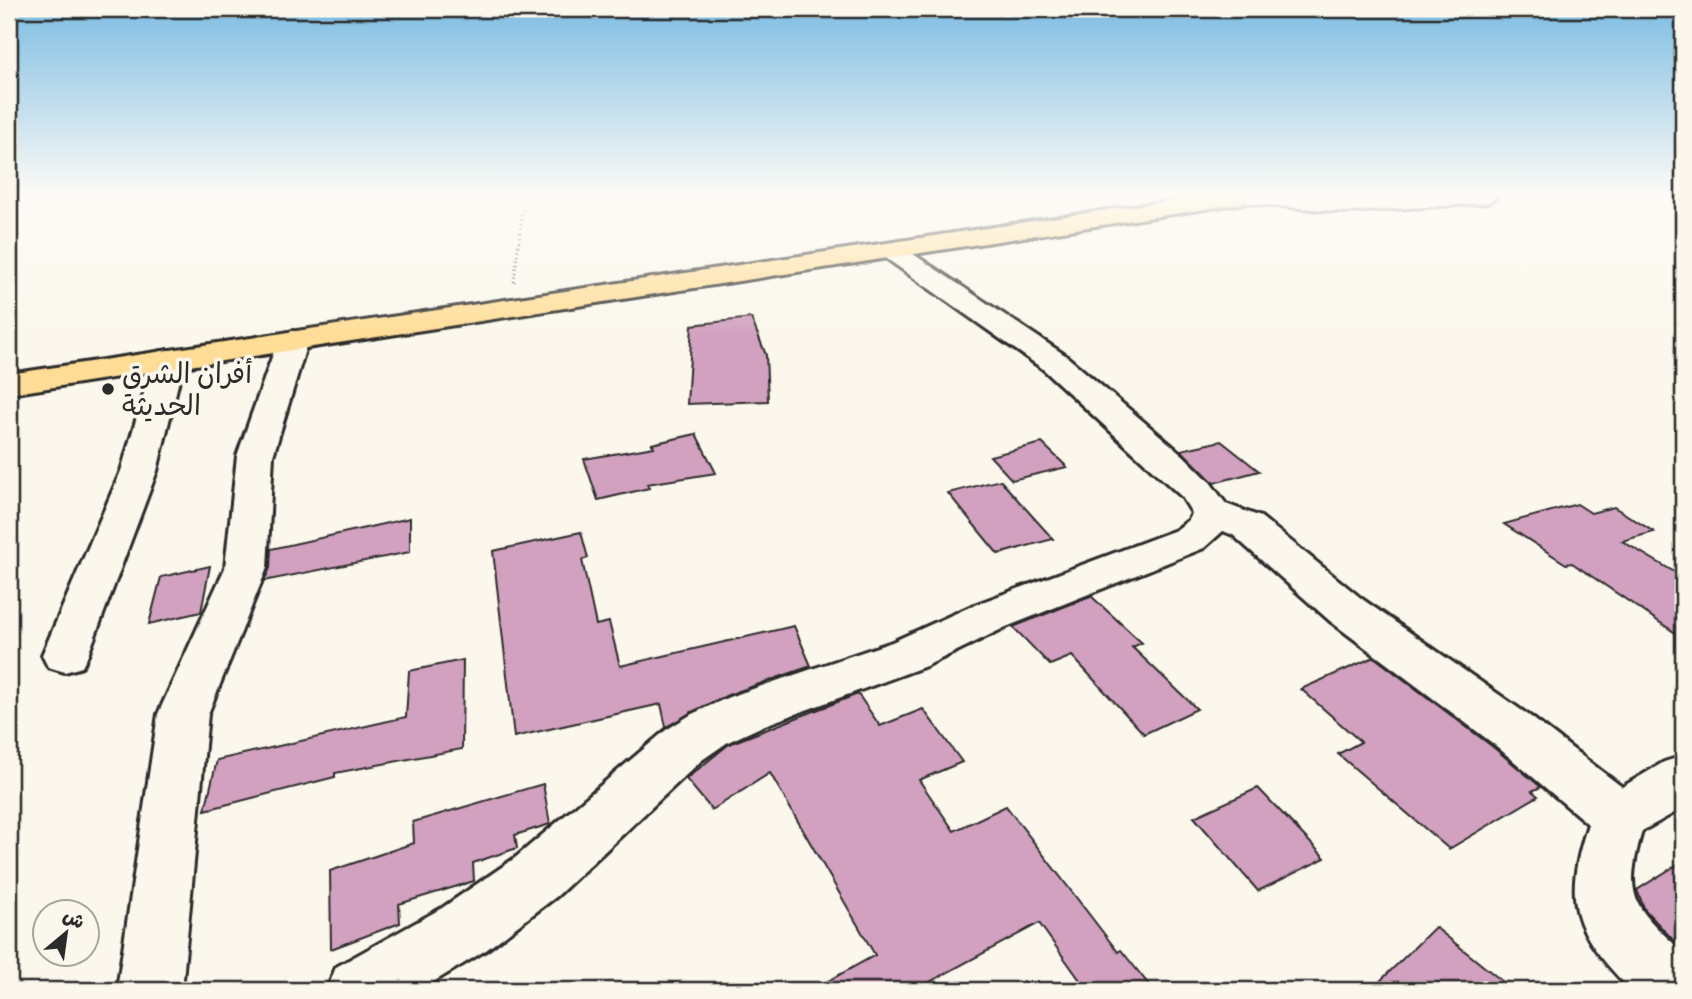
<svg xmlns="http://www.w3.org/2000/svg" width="1692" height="999" font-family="Caveat,'Playpen Sans Arabic',sans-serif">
<rect width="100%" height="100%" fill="#fbf7ec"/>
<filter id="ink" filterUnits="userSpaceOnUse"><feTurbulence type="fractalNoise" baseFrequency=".0143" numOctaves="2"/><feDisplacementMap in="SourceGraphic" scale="14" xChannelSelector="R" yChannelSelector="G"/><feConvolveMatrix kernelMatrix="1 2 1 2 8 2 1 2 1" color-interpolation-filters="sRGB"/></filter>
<g filter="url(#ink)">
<g fill="#d2a1c0" stroke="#2b2b2b" stroke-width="2">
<polygon points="751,318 766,355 768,401 687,404 692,325"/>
<polygon points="696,434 716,473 647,484 649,488 598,500 584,459 654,447 652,444"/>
<polygon points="1221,441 1259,471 1214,483 1181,450"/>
<polygon points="1042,443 1067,467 1012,480 990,456"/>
<polygon points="1000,480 1053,539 998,554 948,493"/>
<polygon points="1577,504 1591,513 1614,507 1654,532 1622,541 1683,577 1683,638 1572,563 1566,564 1504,524"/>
<polygon points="410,518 410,552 264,581 270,568 271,549"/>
<polygon points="581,532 588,558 582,560 596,625 609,622 620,666 794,626 811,666 728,695 666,727 661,704 514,737 493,551"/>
<polygon points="210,566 201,612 149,624 161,577"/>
<polygon points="1091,596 1142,643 1132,647 1197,709 1144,734 1072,656 1050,665 1013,627"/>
<polygon points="1374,657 1493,747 1541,787 1532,791 1538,796 1449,849 1338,754 1361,742 1301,689"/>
<polygon points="463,660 462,749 335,773 335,777 205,810 217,760 406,717 409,671"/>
<polygon points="858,694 880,726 923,709 962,762 919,780 954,831 1006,806 1118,952 1121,950 1153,990 1087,990 1039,923 915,990 812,990 875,955 770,773 712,810 686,779 729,744"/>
<polygon points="543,784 550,824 515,835 517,848 473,863 474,881 399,904 400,923 331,949 330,871 414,843 413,822"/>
<polygon points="1258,788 1325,858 1258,891 1194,817"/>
<polygon points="1683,861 1683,936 1675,942 1645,910 1637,890"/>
<polygon points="1435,927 1513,990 1371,990"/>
</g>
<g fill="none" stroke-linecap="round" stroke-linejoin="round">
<defs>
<g id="minor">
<polygon points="1236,196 1498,196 1487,203 1345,212 1247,203"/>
<path d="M892 243 901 246 1065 355 1183 455 1210 482 1226 504 1261 517 1362 599 1531 717 1622 787 1664 762 1683 756V808L1642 831C1623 898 1633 907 1683 952V990H1631C1573 931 1562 903 1588 824L1495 745 1330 621 1233 535 1223 531 1204 548 1006 627 926 666 765 725 728 742 702 760 557 896 486 950 420 990H327L336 967 442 908 515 858 666 730 692 714 729 697 892 642 974 605 1176 530 1189 520 1192 513 1182 497 1043 369 883 256 879 251 883 246Z"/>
<polygon points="293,331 304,334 308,340 273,456 267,568 208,714 182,990 117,990 158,714 225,568 237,456 278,340 282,334"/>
<polygon points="169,350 180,352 184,359 157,471 88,655 82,667 65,672 48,667 42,655 121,471 154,359 158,352"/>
</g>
<polygon id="major" points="1201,196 1255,196 1244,203 9,394 9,374"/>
</defs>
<use href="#minor" stroke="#2b2b2b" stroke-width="6"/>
<use href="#major" stroke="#2b2b2b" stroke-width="6"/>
<polyline stroke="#2b2b2b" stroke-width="2.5" stroke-dasharray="1 3.5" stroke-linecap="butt" points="514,282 524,196"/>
<use href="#minor" fill="#fbf7ec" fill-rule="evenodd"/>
<use href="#major" fill="#ffdd96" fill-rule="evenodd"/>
</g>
</g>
<linearGradient id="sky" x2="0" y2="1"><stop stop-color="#7cbce2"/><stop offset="0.58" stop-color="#fdfbf6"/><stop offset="1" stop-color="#fdfbf6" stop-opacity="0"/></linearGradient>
<rect width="1692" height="336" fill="url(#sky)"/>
<circle fill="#2b2b2b" stroke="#fbf7ec" stroke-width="2.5" cx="108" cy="389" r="7"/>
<g text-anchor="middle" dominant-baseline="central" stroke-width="7" stroke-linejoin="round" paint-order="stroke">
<g font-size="28" fill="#2b2b2b" stroke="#fbf7ec" text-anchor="start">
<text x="122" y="373">أفران الشرق<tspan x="122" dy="32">الحديثة</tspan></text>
</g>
</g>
<rect width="1692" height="999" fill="none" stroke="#fbf7ec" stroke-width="35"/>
<rect x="18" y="18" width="1657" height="964" fill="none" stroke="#2b2b2b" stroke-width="2.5" filter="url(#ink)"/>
<g transform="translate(66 933) rotate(29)"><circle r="33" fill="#fbf7ec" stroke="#a8a59f" stroke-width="2"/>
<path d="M0-5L12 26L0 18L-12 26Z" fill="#2b2b2b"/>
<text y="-10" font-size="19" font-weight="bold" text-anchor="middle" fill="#2b2b2b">ش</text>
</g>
</svg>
